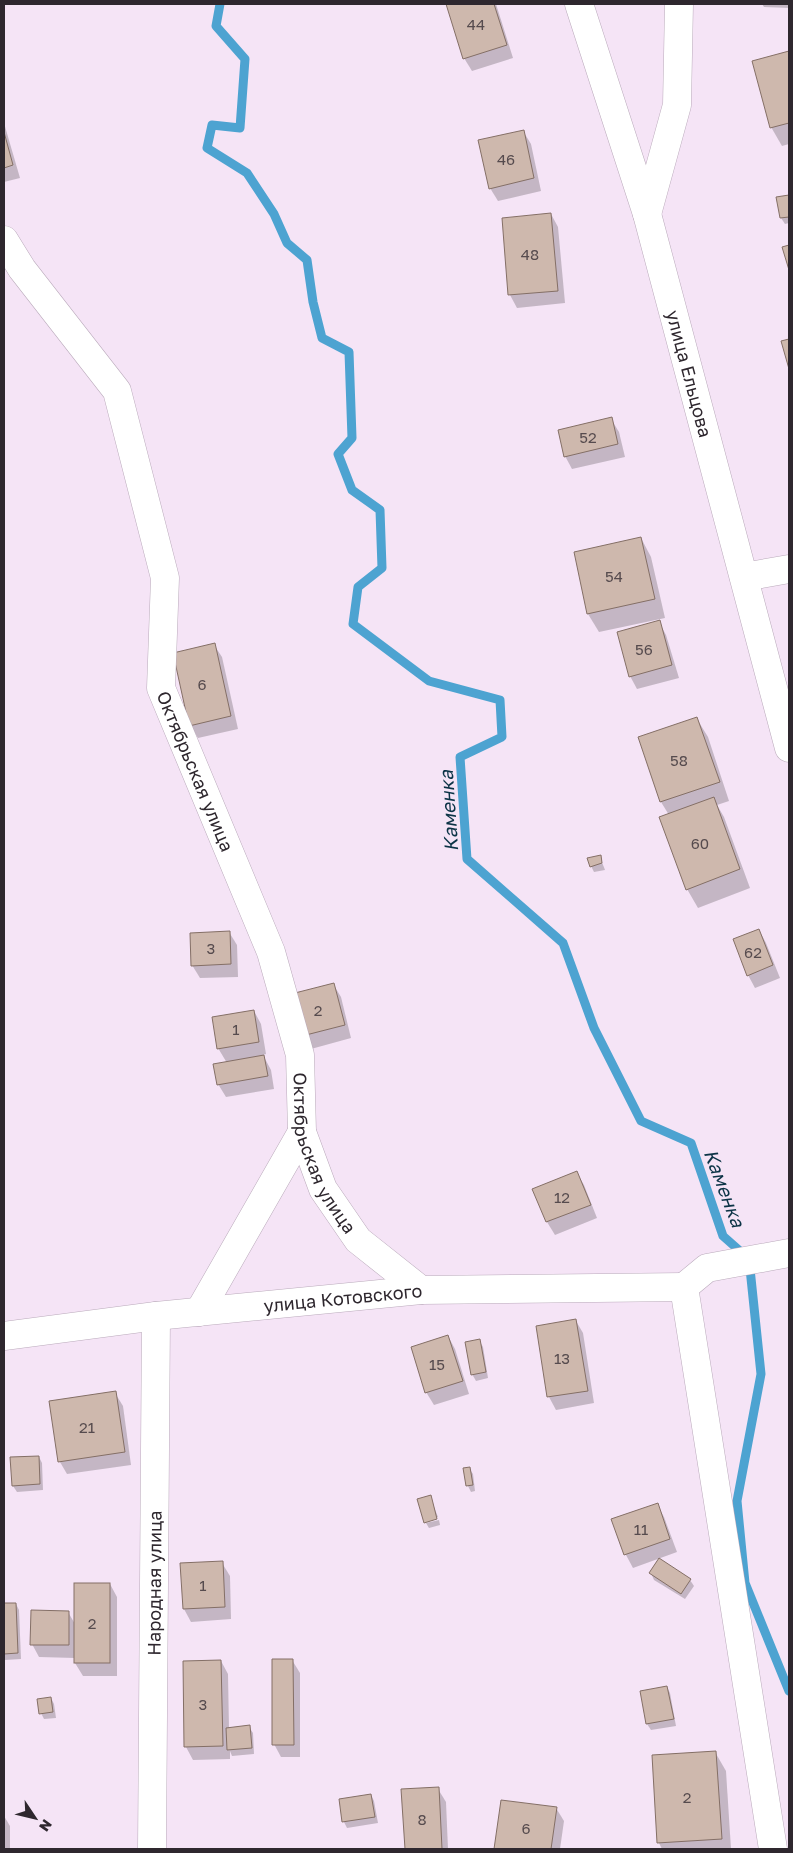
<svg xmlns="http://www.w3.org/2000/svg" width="793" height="1853" font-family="'Golos Text',sans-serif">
<rect width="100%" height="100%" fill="#f5e4f6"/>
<g fill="#0003">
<polygon points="448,4 496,4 513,58 472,71 464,58"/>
<polygon points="762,4 789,4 789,8 764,7"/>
<polygon points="789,53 789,144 782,146 771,127 754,62"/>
<polygon points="4,123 20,178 4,182"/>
<polygon points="523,131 531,144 541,191 498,201 490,188"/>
<polygon points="789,196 789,223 785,224 781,218 778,198"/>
<polygon points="551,214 558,227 565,303 517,308 510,295 503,219"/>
<polygon points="611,419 619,432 625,457 572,469 565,456"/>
<polygon points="641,538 651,557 665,618 599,632 588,614"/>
<polygon points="659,622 666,635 679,678 637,689 630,676"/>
<polygon points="214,645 222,657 238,729 198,738 190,725"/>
<polygon points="697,719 708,737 729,801 717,805 724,817 750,888 698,908 687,889 669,815 661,802 640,738"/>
<polygon points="600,857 605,870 594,872 591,866"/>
<polygon points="759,930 766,943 780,978 755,988 748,975"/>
<polygon points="229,932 237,945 238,977 200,978 192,965"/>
<polygon points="333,984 341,997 351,1038 311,1049 303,1036"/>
<polygon points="254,1011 261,1024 266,1054 263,1055 271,1070 274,1089 226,1097 218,1084 227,1063 218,1048"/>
<polygon points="576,1172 584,1185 597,1218 555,1235 547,1222 534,1189"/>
<polygon points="576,1321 583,1333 594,1403 556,1410 549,1397 537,1327"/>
<polygon points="448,1336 455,1349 469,1394 434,1405 426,1392"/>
<polygon points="479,1340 483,1347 488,1378 476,1381 472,1374"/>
<polygon points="115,1393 123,1406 131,1465 67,1474 60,1462"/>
<polygon points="39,1457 42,1463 43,1490 17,1492 13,1486"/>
<polygon points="469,1468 473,1474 475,1491 471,1492 468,1486 465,1469"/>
<polygon points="430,1497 438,1517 425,1521"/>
<polygon points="657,1504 664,1517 677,1552 633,1568 626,1555 613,1520"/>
<polygon points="439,1520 440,1525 429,1528 426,1523"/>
<polygon points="222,1563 230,1576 231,1619 191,1622 184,1609"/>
<polygon points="651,1573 690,1580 694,1586 685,1599 654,1580"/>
<polygon points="110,1584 117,1597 117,1676 83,1676 75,1663 75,1658 39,1657 32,1644 68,1612 75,1624"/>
<polygon points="4,1604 16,1604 19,1610 21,1659 5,1660 4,1657"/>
<polygon points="292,1660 300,1673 300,1757 281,1757 274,1744"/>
<polygon points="221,1661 228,1674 229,1729 249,1727 253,1733 254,1754 232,1756 230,1751 230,1759 193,1760 186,1747 184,1662"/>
<polygon points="667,1687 670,1693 676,1726 651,1730 647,1724 641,1692"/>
<polygon points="51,1698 54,1704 56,1718 44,1719 41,1713"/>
<polygon points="715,1752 726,1771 731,1849 662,1849 659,1843 653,1756"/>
<polygon points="438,1789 446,1802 448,1849 406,1849 403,1791"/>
<polygon points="371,1795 374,1801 378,1823 347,1828 344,1822"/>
<polygon points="556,1808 564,1821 560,1849 496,1849"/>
<polygon points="4,1816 10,1826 10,1849 4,1849"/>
</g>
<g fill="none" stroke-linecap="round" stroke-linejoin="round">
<polyline stroke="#4da3d1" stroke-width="9" points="220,4 216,26 245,59 240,128 212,125 207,148 247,173 274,214 287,243 307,260 313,302 322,338 349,352 352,438 338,454 352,490 380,510 382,568 358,587 353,624 429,681 500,700 502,737 460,757 467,859 563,943 594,1028 641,1121 691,1143 723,1236 749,1259 761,1374 737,1501 745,1583 789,1691"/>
</g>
<g fill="#ceb8ad" stroke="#846f66">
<polygon points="446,4 494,4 507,45 463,59"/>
<polygon points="789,51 789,123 770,128 752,61"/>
<polygon points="524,130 534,178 489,189 478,140"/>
<polygon points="4,132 13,165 4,168"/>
<polygon points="789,195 789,217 780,218 776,197"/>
<polygon points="551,213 558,291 508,295 502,218"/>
<polygon points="789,245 789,270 782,247"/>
<polygon points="789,339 789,369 781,341"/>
<polygon points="612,417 618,444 564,457 558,430"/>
<polygon points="641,537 655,599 587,614 574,552"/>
<polygon points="660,620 672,665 629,677 617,632"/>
<polygon points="215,643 231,716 189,726 173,653"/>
<polygon points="697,717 720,782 660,802 638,737"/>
<polygon points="714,797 740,869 686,890 659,817"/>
<polygon points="601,855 602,863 590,867 587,858"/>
<polygon points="759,929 773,965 747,976 733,939"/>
<polygon points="230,931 231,964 191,966 190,933"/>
<polygon points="334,983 345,1025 302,1036 291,994"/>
<polygon points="254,1010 259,1042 217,1049 212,1017"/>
<polygon points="264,1055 268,1076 217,1085 213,1064"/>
<polygon points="577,1171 591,1205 546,1222 532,1189"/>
<polygon points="576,1319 588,1391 547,1397 536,1326"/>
<polygon points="448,1335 463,1381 425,1393 411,1347"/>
<polygon points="480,1339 486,1372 471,1375 465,1342"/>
<polygon points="116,1391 125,1452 58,1462 49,1401"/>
<polygon points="39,1456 40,1484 12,1486 10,1457"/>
<polygon points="470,1467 473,1485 466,1486 463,1468"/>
<polygon points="431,1495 437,1519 424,1523 417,1499"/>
<polygon points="658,1503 670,1539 624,1555 611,1519"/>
<polygon points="659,1558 691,1579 681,1594 649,1573"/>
<polygon points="223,1561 225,1607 183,1609 180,1563"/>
<rect x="74" y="1583" width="36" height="80"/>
<polygon points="4,1603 16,1603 18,1653 4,1654"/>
<polygon points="31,1610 69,1611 69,1645 30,1645"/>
<polygon points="272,1659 293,1659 294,1745 272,1745"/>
<polygon points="221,1660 223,1746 184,1747 183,1661"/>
<polygon points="667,1686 674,1719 646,1724 640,1691"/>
<polygon points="51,1697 53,1712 39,1714 37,1699"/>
<polygon points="250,1725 252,1748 227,1750 226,1728"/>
<polygon points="716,1751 722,1839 657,1843 652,1755"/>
<polygon points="439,1787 442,1849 405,1849 401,1789"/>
<polygon points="371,1794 375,1817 342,1822 339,1799"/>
<polygon points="501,1800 557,1807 551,1849 494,1849"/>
</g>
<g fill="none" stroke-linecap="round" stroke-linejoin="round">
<defs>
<g id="minor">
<path id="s1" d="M579 4 647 214 789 748"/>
<polyline points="647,214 677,105 679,4"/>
<path id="s2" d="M4 240 22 269 117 391 165 578 161 688 271 952 300 1055 302 1132 323 1189 358 1240 421 1290"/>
<polyline points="744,577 789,569"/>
<polyline points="684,1287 773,1849"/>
<polyline points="684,1287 707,1268 789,1253"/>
<polyline points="199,1312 302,1132"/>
<path id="s3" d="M4 1336 156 1316 421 1290 684 1287"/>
<path id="s4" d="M152 1849 156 1316"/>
</g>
</defs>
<use href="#minor" stroke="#baaabb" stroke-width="29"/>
<use href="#minor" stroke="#fff" stroke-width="28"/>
</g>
<g text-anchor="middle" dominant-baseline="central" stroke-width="4" stroke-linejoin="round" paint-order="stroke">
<g font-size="15" fill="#564b4e">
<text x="476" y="24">44</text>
<text x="506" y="159">46</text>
<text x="530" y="254">48</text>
<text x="588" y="437">52</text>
<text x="614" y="576">54</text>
<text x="644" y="649">56</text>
<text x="202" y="684">6</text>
<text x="679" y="760">58</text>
<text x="700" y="843">60</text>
<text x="211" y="948">3</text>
<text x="753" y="952">62</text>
<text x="318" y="1010">2</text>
<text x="236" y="1029">1</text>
<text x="562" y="1197">12</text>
<text x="562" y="1358">13</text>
<text x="437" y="1364">15</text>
<text x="87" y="1427">21</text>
<text x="641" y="1529">11</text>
<text x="203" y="1585">1</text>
<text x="92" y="1623">2</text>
<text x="203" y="1704">3</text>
<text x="687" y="1797">2</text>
<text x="422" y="1819">8</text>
<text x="526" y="1828">6</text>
</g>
<g font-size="18" fill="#2e272e" stroke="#f5e4f6">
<text stroke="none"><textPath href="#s1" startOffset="386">улица Ельцова</textPath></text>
<text stroke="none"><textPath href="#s2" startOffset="582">Октябрьская улица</textPath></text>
<text stroke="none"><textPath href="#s2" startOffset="988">Октябрьская улица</textPath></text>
<text stroke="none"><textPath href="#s3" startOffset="341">улица Котовского</textPath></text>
<text stroke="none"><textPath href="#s4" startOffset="266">Народная улица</textPath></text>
</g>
<g font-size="19" font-style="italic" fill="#0c3346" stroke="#f5e4f6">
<text transform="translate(448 811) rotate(-94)">Каменка</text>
<text transform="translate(725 1188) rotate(69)">Каменка</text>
</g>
</g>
<rect width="793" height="1853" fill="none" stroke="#2e272e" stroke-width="10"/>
<g transform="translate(35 1818) rotate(125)" stroke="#f5e4f6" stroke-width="4" paint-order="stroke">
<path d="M0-4L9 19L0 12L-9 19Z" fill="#2e272e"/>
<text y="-8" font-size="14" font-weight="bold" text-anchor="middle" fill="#2e272e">N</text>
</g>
</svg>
